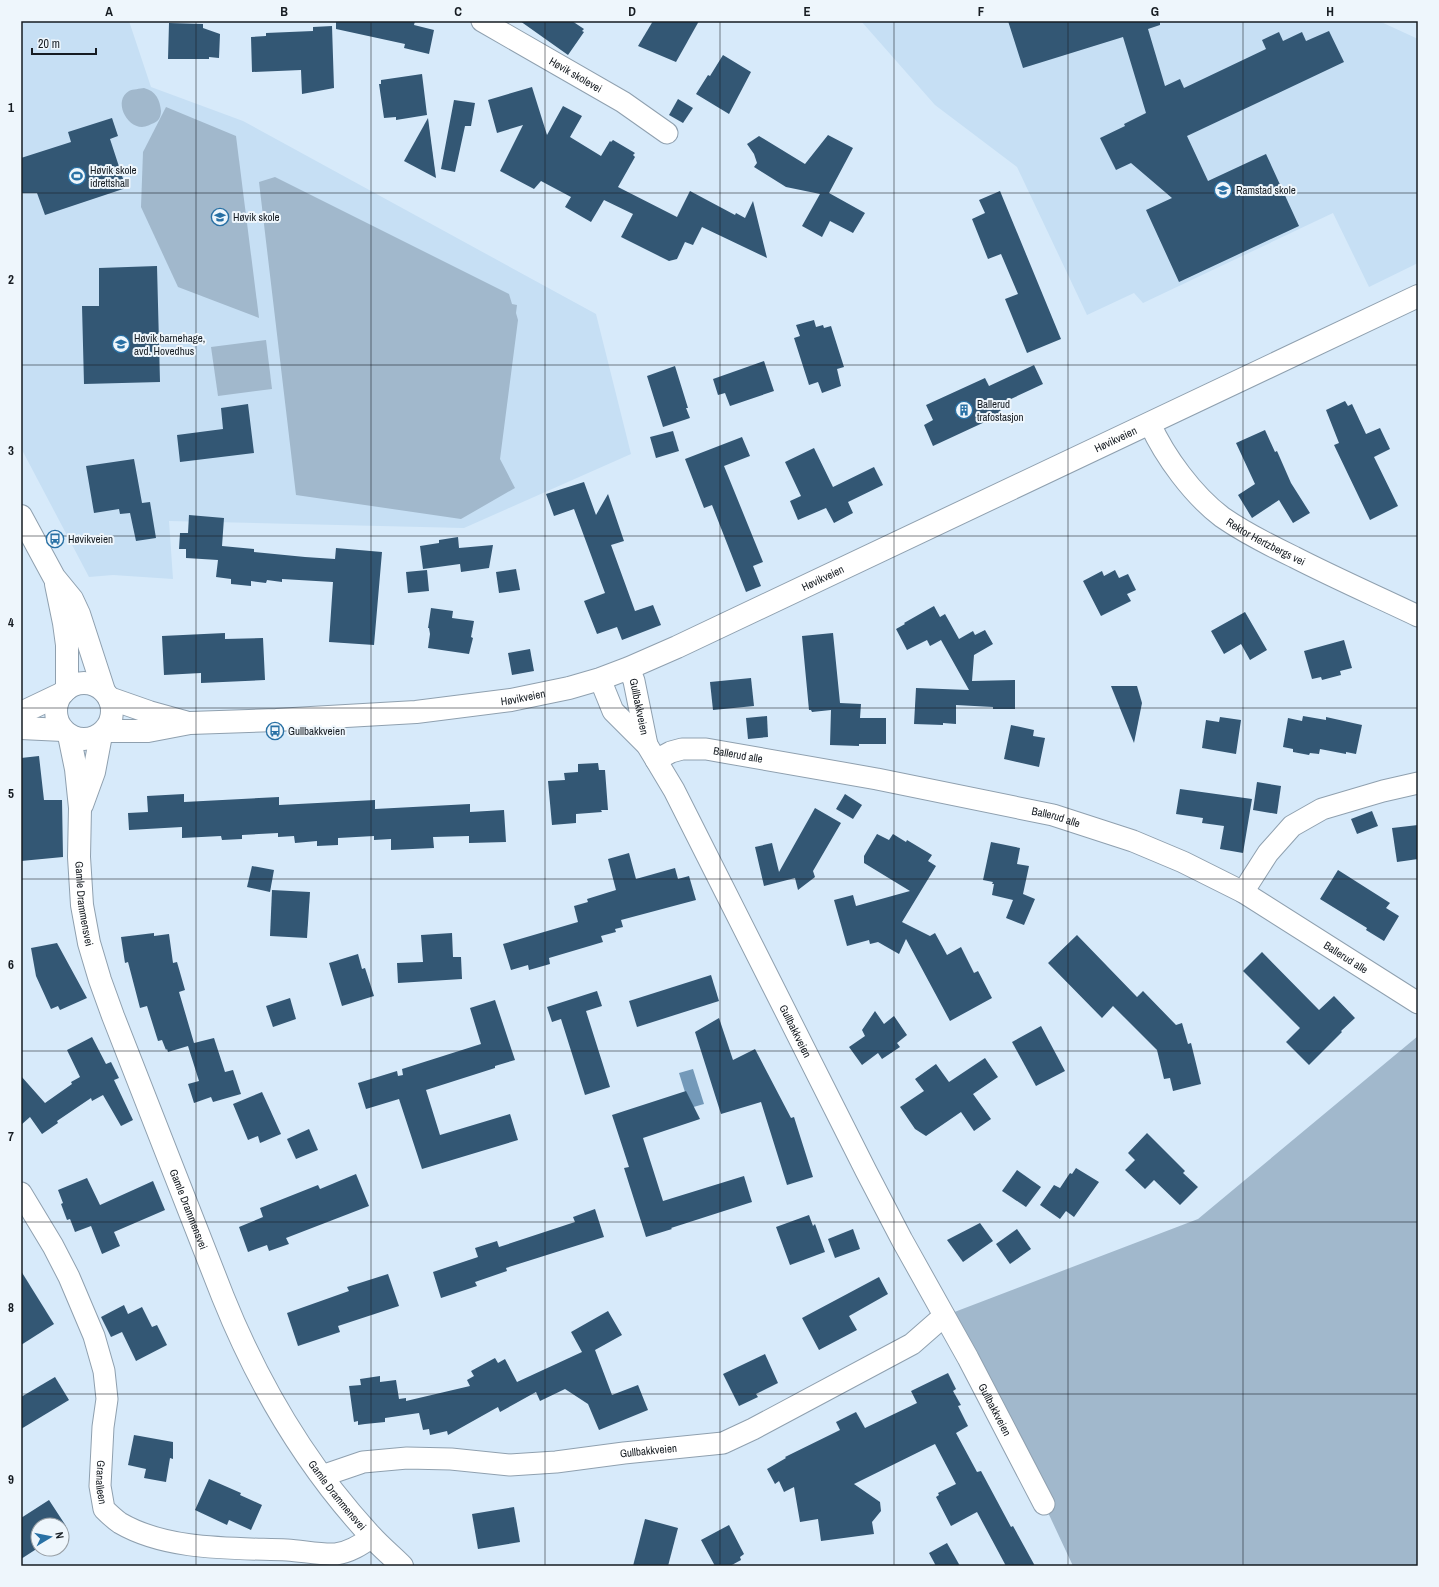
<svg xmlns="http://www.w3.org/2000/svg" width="1439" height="1587" font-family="'Archivo Narrow',sans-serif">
<rect width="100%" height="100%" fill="#d7eafa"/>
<g fill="#c6dff4">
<polygon points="21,21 129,21 151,87 243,121 596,314 631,454 464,528 169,521 173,579 113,575 89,577 21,448"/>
<polygon points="861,21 1379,21 1418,39 1418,263 1369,287 1333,213 1143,303 1134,293 1087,315 1017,167 935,105"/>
</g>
<g fill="#a1b8cc">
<path d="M144 88C156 91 160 100 161 111 161 116 159 121 154 123 151 124 146 127 142 127 126 127 113 100 129 91 133 89 140 89 144 88Z"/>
<polygon points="166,107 236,136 259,318 178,287 141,207 143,152"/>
<polygon points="275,177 509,294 512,304 517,305 516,313 518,320 500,459 515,488 461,519 296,495 259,182"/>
<polygon points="266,340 272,389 218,396 211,347"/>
<polygon points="1418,1036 1418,1566 1073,1566 1044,1504 944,1316 1198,1219"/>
</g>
<polygon fill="#7399b9" points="693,1069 704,1104 690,1108 679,1073"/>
<g fill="#335774">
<polygon points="336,21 415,21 414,25 434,30 429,54 404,48 405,44 336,29"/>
<polygon points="520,21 572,21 584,29 582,31 584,32 568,55"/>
<polygon points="653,21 699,21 676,62 638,46"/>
<polygon points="1008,21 1160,21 1160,25 1148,29 1165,86 1180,79 1184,88 1266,49 1262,40 1279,32 1283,41 1302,32 1306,41 1329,31 1344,62 1187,136 1208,181 1266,154 1299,226 1179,282 1146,210 1172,198 1131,163 1116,170 1100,138 1125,126 1124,124 1146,113 1123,37 1023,68"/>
<polygon points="169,23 203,24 203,28 220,34 219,58 209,57 209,59 168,59"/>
<polygon points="332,26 334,88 302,94 301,70 252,72 251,37 266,36 266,33 313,31 313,27"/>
<polygon points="723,55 751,72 729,114 696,94 708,75 710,76"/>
<polygon points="422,74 427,115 396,120 396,117 384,118 379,84 381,84 381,80"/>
<polygon points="532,87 547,135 563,106 582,116 570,137 601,156 610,141 611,142 613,140 635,153 633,155 635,157 618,187 677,217 690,191 735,215 736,213 745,218 753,201 767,258 702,227 693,245 685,242 677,259 669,261 621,237 633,214 604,200 591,222 565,207 571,197 541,181 534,189 500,171 523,125 497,133 488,100"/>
<polygon points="678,99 693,108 683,123 669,115"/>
<polygon points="454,100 475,103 471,126 465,126 455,172 441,169"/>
<polygon points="112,118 118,136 110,139 126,188 45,215 37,193 21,193 21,158 71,142 68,132"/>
<polygon points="428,118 436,178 404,161"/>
<polygon points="828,135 853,148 829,193 865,213 853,233 830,221 822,237 802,226 820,194 786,187 754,167 757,163 754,154 747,144 759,136 805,164"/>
<polygon points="1000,191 1061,339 1027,353 1005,299 1018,294 1001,254 988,259 972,219 985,213 979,200"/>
<polygon points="157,266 160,382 84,384 82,306 99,306 99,268"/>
<polygon points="814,320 816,327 823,325 824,328 831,326 844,367 837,369 841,386 822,393 818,382 809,385 794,338 800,336 796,325"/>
<polygon points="764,361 774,391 730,406 725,393 718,395 713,379"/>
<polygon points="1034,365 1043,384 998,405 1002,414 933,446 924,425 933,420 926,405 985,378 989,386"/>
<polygon points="675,366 688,408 686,408 690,418 663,427 647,376"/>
<polygon points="1345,401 1348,406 1352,404 1366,434 1380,428 1390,449 1374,457 1398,506 1370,520 1334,445 1339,443 1326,410"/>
<polygon points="248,404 254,453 180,462 177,435 223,429 221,408"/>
<polygon points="1265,430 1275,452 1277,451 1291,483 1310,513 1293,523 1279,500 1252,518 1238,495 1255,484 1236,443"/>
<polygon points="673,431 679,451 656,458 650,437"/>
<polygon points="742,437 750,456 724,466 763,562 753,566 761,586 746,592 712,505 704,508 685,459"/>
<polygon points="814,448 833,487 874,467 883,485 848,502 853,513 834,523 826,508 798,520 790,501 801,496 785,462"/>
<polygon points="134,459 142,503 150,502 156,538 136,541 130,513 120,514 119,509 94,513 86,466"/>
<polygon points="584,482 596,515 608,494 624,541 611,545 635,611 653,605 661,625 622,640 617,627 597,634 584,601 605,593 574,509 554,516 546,494"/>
<polygon points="189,515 224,518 222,546 254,549 254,552 305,557 335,559 336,548 382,552 374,645 329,642 333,582 282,579 282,582 267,580 266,583 251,581 251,586 231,584 231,579 216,577 218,560 186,558 186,549 179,549 180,533 188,533"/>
<polygon points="458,537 459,548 493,545 489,568 461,572 460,564 423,569 420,546 439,543 439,540"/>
<polygon points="516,569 520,590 499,593 496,572"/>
<polygon points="427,570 429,591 408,593 406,572"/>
<polygon points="1115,570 1119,578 1128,574 1136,590 1127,594 1131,601 1101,616 1083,581 1102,571 1104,576"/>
<polygon points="934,606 940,617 945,614 959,639 973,631 975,635 985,630 993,644 974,655 972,681 1015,680 1015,709 993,709 993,707 956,705 956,724 943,723 943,725 914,724 916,688 969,690 941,640 930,646 927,640 907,650 896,629 905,624 904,623"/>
<polygon points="431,608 453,611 452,618 474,621 471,637 473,638 469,654 428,648 430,634 429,628 428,628"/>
<polygon points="1245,612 1267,650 1250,660 1241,644 1224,654 1211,631"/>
<polygon points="225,633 225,639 263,638 265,680 201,683 201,673 164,675 162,636"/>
<polygon points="833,633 840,703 861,704 860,718 886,718 886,744 859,744 859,746 830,745 831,710 812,712 811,710 809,710 802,636"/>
<polygon points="1344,640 1352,668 1340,671 1341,675 1322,680 1321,677 1312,679 1304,651"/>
<polygon points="530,649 534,671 512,675 508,653"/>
<polygon points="751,678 754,706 713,710 710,682"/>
<polygon points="1111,686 1137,686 1142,703 1134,743"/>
<polygon points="767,716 768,737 748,739 746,718"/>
<polygon points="1303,716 1326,720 1326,717 1362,725 1356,754 1346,752 1346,754 1320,749 1319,754 1310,753 1309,755 1293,752 1293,749 1283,747 1288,718 1302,721"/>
<polygon points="1220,717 1241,720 1236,754 1202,748 1206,720 1219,722"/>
<polygon points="1011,725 1034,730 1033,736 1045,738 1039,767 1004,759"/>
<polygon points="39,756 44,800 62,800 63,857 21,861 21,758"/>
<polygon points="598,763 599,770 605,770 608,810 601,810 602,812 576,814 576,823 552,825 548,781 565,780 564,773 578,772 578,764"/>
<polygon points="1257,782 1281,786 1277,814 1253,810"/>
<polygon points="1180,789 1252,799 1243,853 1220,849 1224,826 1202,823 1203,818 1176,814"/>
<polygon points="184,794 184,802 279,797 279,805 375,800 375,809 470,804 470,812 504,810 506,842 469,843 469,836 433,837 434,848 391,850 391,839 374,840 374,836 338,838 338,845 317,846 317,841 295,843 294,836 278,837 278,833 242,835 242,839 222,840 221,836 182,838 182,827 129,830 128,813 148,812 147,796"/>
<polygon points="845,794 862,805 853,819 836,809"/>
<polygon points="815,808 841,823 813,871 815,877 798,890 795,878 764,886 755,847 772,843 779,872"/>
<polygon points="1372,811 1378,826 1357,834 1351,819"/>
<polygon points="1418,825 1418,859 1397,862 1392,828"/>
<polygon points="877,834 889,840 893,834 906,842 907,840 932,855 928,861 936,866 902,922 930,936 935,933 947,955 961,947 974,973 978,971 992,998 950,1021 906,939 899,954 878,942 870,944 869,940 847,946 834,900 853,895 856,906 910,891 864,863 864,856"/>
<polygon points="991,842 1020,848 1017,864 1029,866 1023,894 1035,899 1024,925 1006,918 1013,900 992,895 994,884 992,884 993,882 983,880"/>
<polygon points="629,853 636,879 675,868 678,879 689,876 696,900 621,920 623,927 615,929 616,932 601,936 603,942 549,958 550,964 529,970 528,965 511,970 503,944 578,922 574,906 588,902 587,899 616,890 608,859"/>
<polygon points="252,866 274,870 270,892 247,887"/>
<polygon points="1338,870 1390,903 1386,908 1399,916 1384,941 1366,930 1367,928 1320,899"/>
<polygon points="272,890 310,892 307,938 270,936"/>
<polygon points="154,933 154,936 169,934 173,963 177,962 185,990 179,992 194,1043 214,1038 225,1072 233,1070 241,1094 213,1102 211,1097 194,1103 188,1084 199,1081 188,1046 168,1052 167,1049 166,1050 162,1040 158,1041 147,1006 140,1008 128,962 125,963 121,937"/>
<polygon points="452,933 453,957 461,957 462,979 398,983 397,963 423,962 421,935"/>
<polygon points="1077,935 1137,997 1143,991 1176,1025 1182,1023 1188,1044 1191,1043 1201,1084 1173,1091 1170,1078 1164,1079 1157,1050 1113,1006 1102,1018 1048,963"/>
<polygon points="57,943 87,998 60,1010 58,1006 51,1009 36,976 31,948"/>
<polygon points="1262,952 1319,1010 1334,996 1355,1018 1341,1031 1342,1032 1309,1065 1286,1042 1300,1028 1243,971"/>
<polygon points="358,954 362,969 365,968 374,996 342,1006 329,963"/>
<polygon points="711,975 719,1001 637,1027 629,1001"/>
<polygon points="597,991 602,1006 586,1011 610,1087 585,1095 561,1019 552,1022 547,1007"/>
<polygon points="290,998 296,1019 273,1027 266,1006"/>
<polygon points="495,1000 515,1060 495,1066 495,1068 426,1090 440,1135 510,1114 518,1140 422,1169 399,1099 366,1109 358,1083 397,1071 398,1076 403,1075 402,1069 481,1044 470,1008"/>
<polygon points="875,1011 884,1024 894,1016 907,1035 897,1043 900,1047 882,1059 878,1053 862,1065 849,1047 865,1036 862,1030"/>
<polygon points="719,1018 733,1060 755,1049 791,1118 794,1117 813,1177 787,1185 761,1102 721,1114 695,1032"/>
<polygon points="1041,1026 1065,1071 1036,1086 1012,1042"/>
<polygon points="92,1037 106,1064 111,1062 119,1078 114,1080 133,1120 121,1126 103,1095 92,1101 91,1098 57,1121 58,1123 42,1134 30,1117 21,1125 21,1076 45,1103 72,1084 71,1082 80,1077 67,1050"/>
<polygon points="985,1058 998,1077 973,1094 991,1119 974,1131 961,1112 926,1136 915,1129 900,1107 924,1091 915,1079 936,1064 949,1082"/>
<polygon points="686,1091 700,1119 643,1138 663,1201 744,1176 752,1202 671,1228 672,1229 646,1237 624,1168 629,1167 612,1115"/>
<polygon points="262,1092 281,1134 260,1143 258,1136 248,1140 233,1104"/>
<polygon points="309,1129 318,1150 296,1159 287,1139"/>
<polygon points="1147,1133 1185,1171 1183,1173 1198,1187 1180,1205 1154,1180 1145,1189 1125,1170 1135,1160 1128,1153"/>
<polygon points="1076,1168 1099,1182 1074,1217 1066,1211 1060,1219 1040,1205 1054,1185 1060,1188 1070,1173 1072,1174"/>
<polygon points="1017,1170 1041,1187 1026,1207 1002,1191"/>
<polygon points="356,1174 369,1206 286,1238 289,1244 269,1251 267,1245 248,1252 239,1227 263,1217 260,1208 318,1185 320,1189"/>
<polygon points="87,1178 100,1205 153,1181 165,1210 114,1232 120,1246 102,1254 91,1226 75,1232 70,1219 67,1220 61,1204 63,1203 58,1190"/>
<polygon points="595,1209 604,1237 506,1268 507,1271 475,1282 477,1286 441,1298 433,1272 478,1257 475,1248 497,1241 499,1247 575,1222 573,1217"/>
<polygon points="809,1215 813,1226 815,1224 825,1252 790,1265 776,1227"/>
<polygon points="980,1223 993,1241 963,1262 947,1240"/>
<polygon points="853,1229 860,1249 835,1258 828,1239"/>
<polygon points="1017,1229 1031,1249 1010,1264 996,1244"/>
<polygon points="21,1271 54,1324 21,1345"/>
<polygon points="388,1274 399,1306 338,1326 340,1332 298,1346 287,1313 349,1291 347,1287"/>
<polygon points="879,1277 888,1294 849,1316 857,1330 819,1350 802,1318"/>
<polygon points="124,1305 128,1314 142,1307 152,1327 157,1325 167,1345 136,1361 122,1332 111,1337 101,1317"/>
<polygon points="608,1311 622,1335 595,1350 612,1395 638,1385 648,1410 599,1430 588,1404 565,1389 540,1401 536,1392 500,1412 498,1407 448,1435 447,1431 430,1435 429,1429 423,1430 419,1413 385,1418 385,1422 365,1424 358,1425 358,1421 354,1422 349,1386 361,1385 360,1379 380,1376 380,1382 396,1380 399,1399 406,1398 406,1401 470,1386 467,1380 474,1376 471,1371 495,1358 498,1363 505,1359 517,1382 582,1352 571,1332"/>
<polygon points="765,1354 778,1383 756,1394 758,1397 739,1406 723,1374"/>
<polygon points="948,1373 956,1389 953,1391 961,1405 958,1406 968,1426 956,1433 977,1472 981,1471 1011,1527 1013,1526 1035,1566 1006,1566 977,1512 951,1526 936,1497 939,1495 938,1493 956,1484 935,1444 854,1484 880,1502 881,1511 872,1522 874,1534 821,1541 818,1519 800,1522 794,1487 784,1492 779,1481 775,1484 767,1469 786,1458 785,1457 840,1430 836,1422 856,1412 865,1428 917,1403 911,1391"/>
<polygon points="55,1377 69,1400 21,1429 21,1397"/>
<polygon points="134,1435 173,1442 173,1459 170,1458 166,1482 144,1478 146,1469 128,1465"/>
<polygon points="209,1479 241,1493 240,1495 262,1505 251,1530 229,1520 227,1525 195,1510"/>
<polygon points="49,1500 66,1526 62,1528 62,1525 38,1525 38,1548 21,1559 21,1518"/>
<polygon points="514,1507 520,1542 478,1549 472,1514"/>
<polygon points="645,1519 678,1528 668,1566 633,1566"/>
<polygon points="729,1525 744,1554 740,1557 741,1560 730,1566 715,1566 701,1540"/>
<polygon points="947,1543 960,1566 936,1566 929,1553"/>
</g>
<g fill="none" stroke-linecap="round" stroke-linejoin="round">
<defs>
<g id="minor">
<path id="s1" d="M482 21 623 102 667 133"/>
<path id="s2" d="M1150 424C1165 457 1193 495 1222 517 1245 533 1269 545 1294 557 1335 578 1376 596 1418 616"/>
<path id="s3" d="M629 668 634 681 647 745"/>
<path id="s4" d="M600 679 613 711 647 745 674 790 866 1171 902 1240 968 1358 1044 1504"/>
<path id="s5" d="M656 760 671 752 682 749H706L877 779 1053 815 1133 841 1183 862 1243 892 1418 1003"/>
<polyline points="1243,892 1268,853 1292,826 1322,809 1383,791 1418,783"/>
<path id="s6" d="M21 1193 53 1246 69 1277 94 1336 104 1371 107 1399 103 1427 100 1486 104 1509C109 1514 114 1519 120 1523 168 1551 234 1548 287 1550 303 1551 321 1555 336 1554 350 1552 361 1545 372 1537"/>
<path id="s7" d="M322 1476 363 1462 407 1458 451 1459 510 1465 556 1462 624 1453 723 1443 753 1429 912 1344 944 1316"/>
</g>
<g id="secondary">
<polyline points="21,516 54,577 72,599 79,614 104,691"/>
<polyline points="56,584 64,623 67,645 67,689"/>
<circle cx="84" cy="711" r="28"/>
<polyline points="109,698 149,712 185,722"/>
<polyline points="21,713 63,693"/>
<polyline points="21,728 63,730"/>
<path id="s8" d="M105 731H148L190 723 276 720 416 712 511 700 569 688 600 679 629 668 677 647 1418 296"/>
<path id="s9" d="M69 735 76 769 80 808 79 857 82 905 89 943 100 980 113 1016 223 1297C258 1384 307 1467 371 1536 381 1547 392 1556 402 1566"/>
<polyline points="82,805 94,772 101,735"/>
</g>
</defs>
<use href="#minor" stroke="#8fa0af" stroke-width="23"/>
<use href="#secondary" stroke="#8fa0af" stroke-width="24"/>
<use href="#minor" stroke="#fff" stroke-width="21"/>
<use href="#secondary" stroke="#fff" stroke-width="22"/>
</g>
<path fill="none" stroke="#161c22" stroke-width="1" stroke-opacity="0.55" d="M196 21V1566M371 21V1566M545 21V1566M720 21V1566M894 21V1566M1068 21V1566M1243 21V1566M21 193H1418M21 365H1418M21 536H1418M21 708H1418M21 879H1418M21 1051H1418M21 1222H1418M21 1394H1418"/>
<defs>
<symbol id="stadium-ring" viewBox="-11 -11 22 22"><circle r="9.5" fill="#eef6fc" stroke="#2870a4" stroke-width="1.5"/><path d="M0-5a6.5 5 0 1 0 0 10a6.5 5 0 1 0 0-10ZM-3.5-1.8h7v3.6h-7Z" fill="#2870a4"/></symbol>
<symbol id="school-ring" viewBox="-11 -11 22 22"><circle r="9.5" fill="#eef6fc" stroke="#2870a4" stroke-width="1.5"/><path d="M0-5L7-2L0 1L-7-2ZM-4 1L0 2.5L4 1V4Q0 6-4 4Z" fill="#2870a4"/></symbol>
<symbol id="building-ring" viewBox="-11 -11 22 22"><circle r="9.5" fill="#eef6fc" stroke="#2870a4" stroke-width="1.5"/><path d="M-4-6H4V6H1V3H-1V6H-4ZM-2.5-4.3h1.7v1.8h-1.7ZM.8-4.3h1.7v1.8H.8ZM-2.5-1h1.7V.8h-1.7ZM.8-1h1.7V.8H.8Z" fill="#2870a4"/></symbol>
<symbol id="bus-ring" viewBox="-11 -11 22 22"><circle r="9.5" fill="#eef6fc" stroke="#2870a4" stroke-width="1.5"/><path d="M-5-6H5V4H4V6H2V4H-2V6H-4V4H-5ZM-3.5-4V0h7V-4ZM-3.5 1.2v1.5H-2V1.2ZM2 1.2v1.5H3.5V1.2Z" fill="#2870a4"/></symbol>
</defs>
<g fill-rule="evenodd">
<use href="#stadium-ring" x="67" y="166" width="20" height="20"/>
<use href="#school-ring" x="1213" y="180" width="20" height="20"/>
<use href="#school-ring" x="210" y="207" width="20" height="20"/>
<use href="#school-ring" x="111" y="334" width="20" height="20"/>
<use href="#building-ring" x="954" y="400" width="20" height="20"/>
<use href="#bus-ring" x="45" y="529" width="20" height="20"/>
<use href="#bus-ring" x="265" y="721" width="20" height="20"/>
</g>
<g text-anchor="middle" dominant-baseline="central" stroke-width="4" stroke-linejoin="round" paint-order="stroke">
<g font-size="11" fill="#161c22" stroke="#eef6fc">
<text stroke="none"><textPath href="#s1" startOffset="108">Høvik skolevei</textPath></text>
<text stroke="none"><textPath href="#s8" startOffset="1068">Høvikveien</textPath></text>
<text stroke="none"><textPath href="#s2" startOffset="169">Rektor Hertzbergs vei</textPath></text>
<text stroke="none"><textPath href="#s8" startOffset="744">Høvikveien</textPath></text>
<text stroke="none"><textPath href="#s8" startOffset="420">Høvikveien</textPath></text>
<text stroke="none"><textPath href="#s3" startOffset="40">Gullbakkveien</textPath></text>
<text stroke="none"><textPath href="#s5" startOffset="85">Ballerud alle</textPath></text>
<text stroke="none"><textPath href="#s5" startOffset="409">Ballerud alle</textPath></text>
<text stroke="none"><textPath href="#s9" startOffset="170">Gamle Drammensvei</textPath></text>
<text stroke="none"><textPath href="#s5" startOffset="733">Ballerud alle</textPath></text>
<text stroke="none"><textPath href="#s4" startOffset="405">Gullbakkveien</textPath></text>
<text stroke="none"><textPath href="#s9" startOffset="494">Gamle Drammensvei</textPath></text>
<text stroke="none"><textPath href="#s4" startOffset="833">Gullbakkveien</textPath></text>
<text stroke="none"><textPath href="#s7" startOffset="330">Gullbakkveien</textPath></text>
<text stroke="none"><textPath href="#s6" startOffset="309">Granalleen</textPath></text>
<text stroke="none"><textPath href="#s9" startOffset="818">Gamle Drammensvei</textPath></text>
</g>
<g font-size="11" fill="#161c22" stroke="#eef6fc" text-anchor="start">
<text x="90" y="170">Høvik skole<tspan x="90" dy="13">idrettshall</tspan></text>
<text x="1236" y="190">Ramstad skole</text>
<text x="233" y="217">Høvik skole</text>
<text x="134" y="338">Høvik barnehage,<tspan x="134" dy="13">avd. Hovedhus</tspan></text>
<text x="977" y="404">Ballerud<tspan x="977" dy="13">trafostasjon</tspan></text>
<text x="68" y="539">Høvikveien</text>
<text x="288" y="731">Gullbakkveien</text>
</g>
</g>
<rect width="1439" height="1587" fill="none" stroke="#eef6fc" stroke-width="44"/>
<g transform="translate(50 1537) rotate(80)"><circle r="19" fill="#eef6fc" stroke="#989fa5"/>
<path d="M0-3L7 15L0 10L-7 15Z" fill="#2870a4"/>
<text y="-6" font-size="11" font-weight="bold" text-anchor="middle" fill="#161c22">N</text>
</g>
<path d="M32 48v6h64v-6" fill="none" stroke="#161c22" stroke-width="2"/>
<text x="38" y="48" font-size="12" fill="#161c22" stroke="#eef6fc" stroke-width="3" paint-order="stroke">20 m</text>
<rect x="22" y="22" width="1395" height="1543" fill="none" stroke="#161c22" stroke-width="1.5"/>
<g font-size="13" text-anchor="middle" font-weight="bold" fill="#161c22">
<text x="109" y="16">A</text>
<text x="284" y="16">B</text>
<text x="458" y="16">C</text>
<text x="632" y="16">D</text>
<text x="807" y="16">E</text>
<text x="981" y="16">F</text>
<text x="1155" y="16">G</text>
<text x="1330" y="16">H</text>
<text x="11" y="112">1</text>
<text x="11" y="284">2</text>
<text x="11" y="455">3</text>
<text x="11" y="627">4</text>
<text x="11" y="798">5</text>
<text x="11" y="969">6</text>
<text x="11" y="1141">7</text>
<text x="11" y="1312">8</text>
<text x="11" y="1484">9</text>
</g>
</svg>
